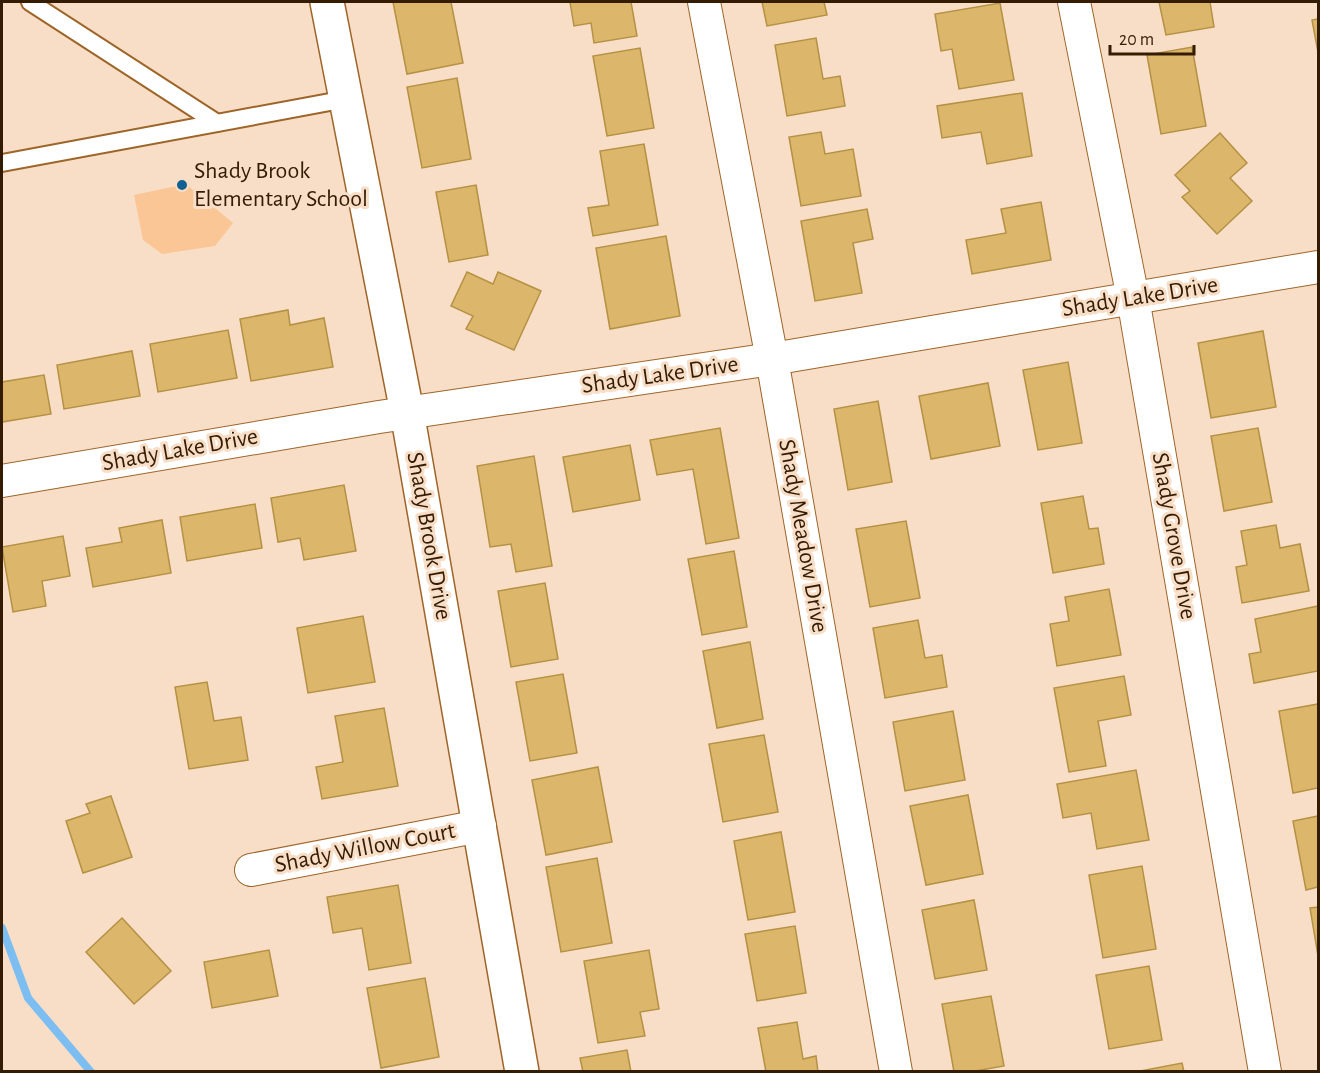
<svg xmlns="http://www.w3.org/2000/svg" width="1320" height="1073" font-family="'Alegreya Sans',sans-serif">
<rect width="100%" height="100%" fill="#f8dec7"/>
<polygon fill="#fbc696" points="186,184 233,223 215,246 162,254 143,240 134,195"/>
<g fill="none" stroke-linecap="round" stroke-linejoin="round">
<polyline stroke="#7dbef2" stroke-width="8" points="2,928 28,998 91,1072"/>
</g>
<g fill="#dcb66a" stroke="#b59144" stroke-width="1.5">
<polygon points="393,2 451,2 463,63 407,74"/>
<polygon points="570,2 631,2 637,36 594,43 591,23 574,26"/>
<polygon points="762,2 824,2 827,15 767,26"/>
<polygon points="1159,2 1210,2 1214,27 1166,35"/>
<polygon points="1000,3 1014,80 959,89 952,49 941,51 935,14"/>
<polygon points="1318,19 1318,52 1312,20"/>
<polygon points="816,38 823,79 840,76 845,106 787,116 775,45"/>
<polygon points="1192,47 1206,126 1161,134 1147,55"/>
<polygon points="640,48 654,128 607,136 593,56"/>
<polygon points="457,78 471,159 422,168 407,87"/>
<polygon points="1022,93 1032,156 987,164 981,132 942,138 937,106"/>
<polygon points="821,132 825,154 853,149 861,196 801,206 789,137"/>
<polygon points="1220,133 1247,163 1230,178 1252,201 1217,234 1182,197 1190,191 1175,175"/>
<polygon points="644,144 658,225 593,236 588,208 609,205 600,151"/>
<polygon points="476,185 488,255 449,262 436,192"/>
<polygon points="1041,202 1051,260 972,274 966,240 1006,233 1001,209"/>
<polygon points="867,209 873,239 853,243 862,293 815,301 801,221"/>
<polygon points="666,236 680,316 610,329 596,248"/>
<polygon points="467,272 493,284 498,272 541,291 514,350 466,329 473,316 451,306"/>
<polygon points="288,310 290,325 324,318 333,367 251,381 240,319"/>
<polygon points="228,330 237,378 158,392 150,344"/>
<polygon points="1263,331 1276,407 1211,418 1198,343"/>
<polygon points="132,351 140,396 64,409 57,365"/>
<polygon points="1068,362 1082,443 1038,450 1023,370"/>
<polygon points="44,375 51,414 2,422 2,382"/>
<polygon points="988,383 1000,446 931,459 919,396"/>
<polygon points="878,401 892,482 848,490 834,409"/>
<polygon points="720,428 739,538 706,544 693,469 657,475 650,440"/>
<polygon points="1258,428 1272,502 1224,511 1211,436"/>
<polygon points="630,445 640,500 573,512 563,457"/>
<polygon points="534,456 552,566 516,572 511,544 490,547 477,466"/>
<polygon points="344,485 356,551 304,560 300,538 278,542 271,498"/>
<polygon points="1083,496 1089,529 1098,528 1104,564 1053,573 1041,503"/>
<polygon points="255,504 262,548 187,561 180,517"/>
<polygon points="162,520 171,573 93,587 86,548 122,542 119,528"/>
<polygon points="906,521 920,598 870,607 856,529"/>
<polygon points="1276,525 1280,548 1300,544 1309,591 1242,603 1236,567 1247,565 1241,531"/>
<polygon points="63,536 70,576 42,581 46,606 13,612 2,547"/>
<polygon points="734,551 747,627 702,635 688,559"/>
<polygon points="545,583 558,659 511,667 498,591"/>
<polygon points="1109,589 1121,655 1057,666 1050,624 1069,621 1065,597"/>
<polygon points="1318,606 1318,671 1254,683 1249,654 1261,652 1255,619"/>
<polygon points="363,616 375,682 308,693 297,628"/>
<polygon points="918,620 925,658 942,655 947,687 885,698 873,628"/>
<polygon points="750,642 763,719 717,728 703,651"/>
<polygon points="563,674 577,753 530,761 516,682"/>
<polygon points="1124,676 1131,715 1098,721 1106,766 1069,772 1054,688"/>
<polygon points="207,682 214,721 241,717 248,760 189,769 175,687"/>
<polygon points="1318,704 1318,788 1293,793 1279,711"/>
<polygon points="384,708 398,786 322,799 316,767 343,762 335,716"/>
<polygon points="953,711 965,780 905,791 893,722"/>
<polygon points="764,735 778,812 723,822 709,744"/>
<polygon points="598,767 612,842 546,855 532,780"/>
<polygon points="1136,770 1149,840 1097,849 1091,813 1063,818 1057,784"/>
<polygon points="968,795 983,874 926,885 910,806"/>
<polygon points="111,796 132,857 83,873 66,821 90,813 86,804"/>
<polygon points="1318,816 1318,887 1306,890 1293,821"/>
<polygon points="781,832 795,912 748,920 734,841"/>
<polygon points="597,858 612,943 561,952 546,867"/>
<polygon points="1142,866 1156,949 1103,958 1089,875"/>
<polygon points="398,885 411,963 369,970 362,928 333,933 327,897"/>
<polygon points="974,900 987,970 935,979 922,910"/>
<polygon points="1318,907 1318,956 1310,908"/>
<polygon points="122,918 171,971 134,1004 86,952"/>
<polygon points="795,926 806,993 757,1001 745,934"/>
<polygon points="269,950 278,996 212,1008 204,962"/>
<polygon points="649,950 659,1009 640,1012 645,1036 598,1043 584,961"/>
<polygon points="1149,966 1162,1040 1109,1049 1096,975"/>
<polygon points="425,978 439,1057 381,1068 367,988"/>
<polygon points="991,996 1004,1066 970,1072 954,1072 942,1004"/>
<polygon points="797,1022 803,1059 816,1056 818,1072 766,1072 758,1028"/>
<polygon points="627,1050 631,1072 583,1072 580,1058"/>
<polygon points="1182,1063 1184,1072 1135,1072"/>
</g>
<g fill="none" stroke-linecap="round" stroke-linejoin="round">
<defs>
<g id="service">
<polyline points="30,2 217,123"/>
<polyline points="2,163 346,99"/>
</g>
<g id="minor">
<polyline points="704,2 772,359 896,1072"/>
<polyline points="1074,2 1133,298 1265,1072"/>
<polyline points="2,481 379,417 772,359 1318,267"/>
<polyline points="251,870 480,826"/>
</g>
<polyline id="tertiary" points="327,2 407,412 522,1072"/>
</defs>
<use href="#service" stroke="#9e6529" stroke-width="20"/>
<use href="#minor" stroke="#9e6529" stroke-width="34"/>
<use href="#tertiary" stroke="#9e6529" stroke-width="36"/>
<use href="#service" stroke="#fff" stroke-width="16"/>
<use href="#minor" stroke="#fff" stroke-width="32"/>
<use href="#tertiary" stroke="#fff" stroke-width="33"/>
</g>
<circle fill="#116092" stroke="#f8dec7" stroke-width="2" cx="182" cy="185" r="6"/>
<g text-anchor="middle" dominant-baseline="central" stroke-width="6" stroke-linejoin="round" paint-order="stroke">
<g font-size="24" fill="#341c03" stroke="#f8dec7" text-anchor="start">
<text x="194" y="171">Shady Brook<tspan x="194" dy="28">Elementary School</tspan></text>
</g>
<g font-size="24" fill="#341c03" stroke="#f8dec7">
<text transform="translate(1140 297) rotate(-9)">Shady Lake Drive</text>
<text transform="translate(660 375) rotate(-8)">Shady Lake Drive</text>
<text transform="translate(180 450) rotate(-10)">Shady Lake Drive</text>
<text transform="translate(429 536) rotate(80)">Shady Brook Drive</text>
<text transform="translate(803 536) rotate(80)">Shady Meadow Drive</text>
<text transform="translate(1174 536) rotate(80)">Shady Grove Drive</text>
<text transform="translate(365 848) rotate(-11)">Shady Willow Court</text>
</g>
</g>
<rect width="1320" height="1073" fill="none" stroke="#341c03" stroke-width="6"/>
<path d="M1110 45v9h84v-9" fill="none" stroke="#341c03" stroke-width="3"/>
<text x="1119" y="45" font-size="18" fill="#341c03" stroke="#f8dec7" stroke-width="4.5" paint-order="stroke">20 m</text>
</svg>
